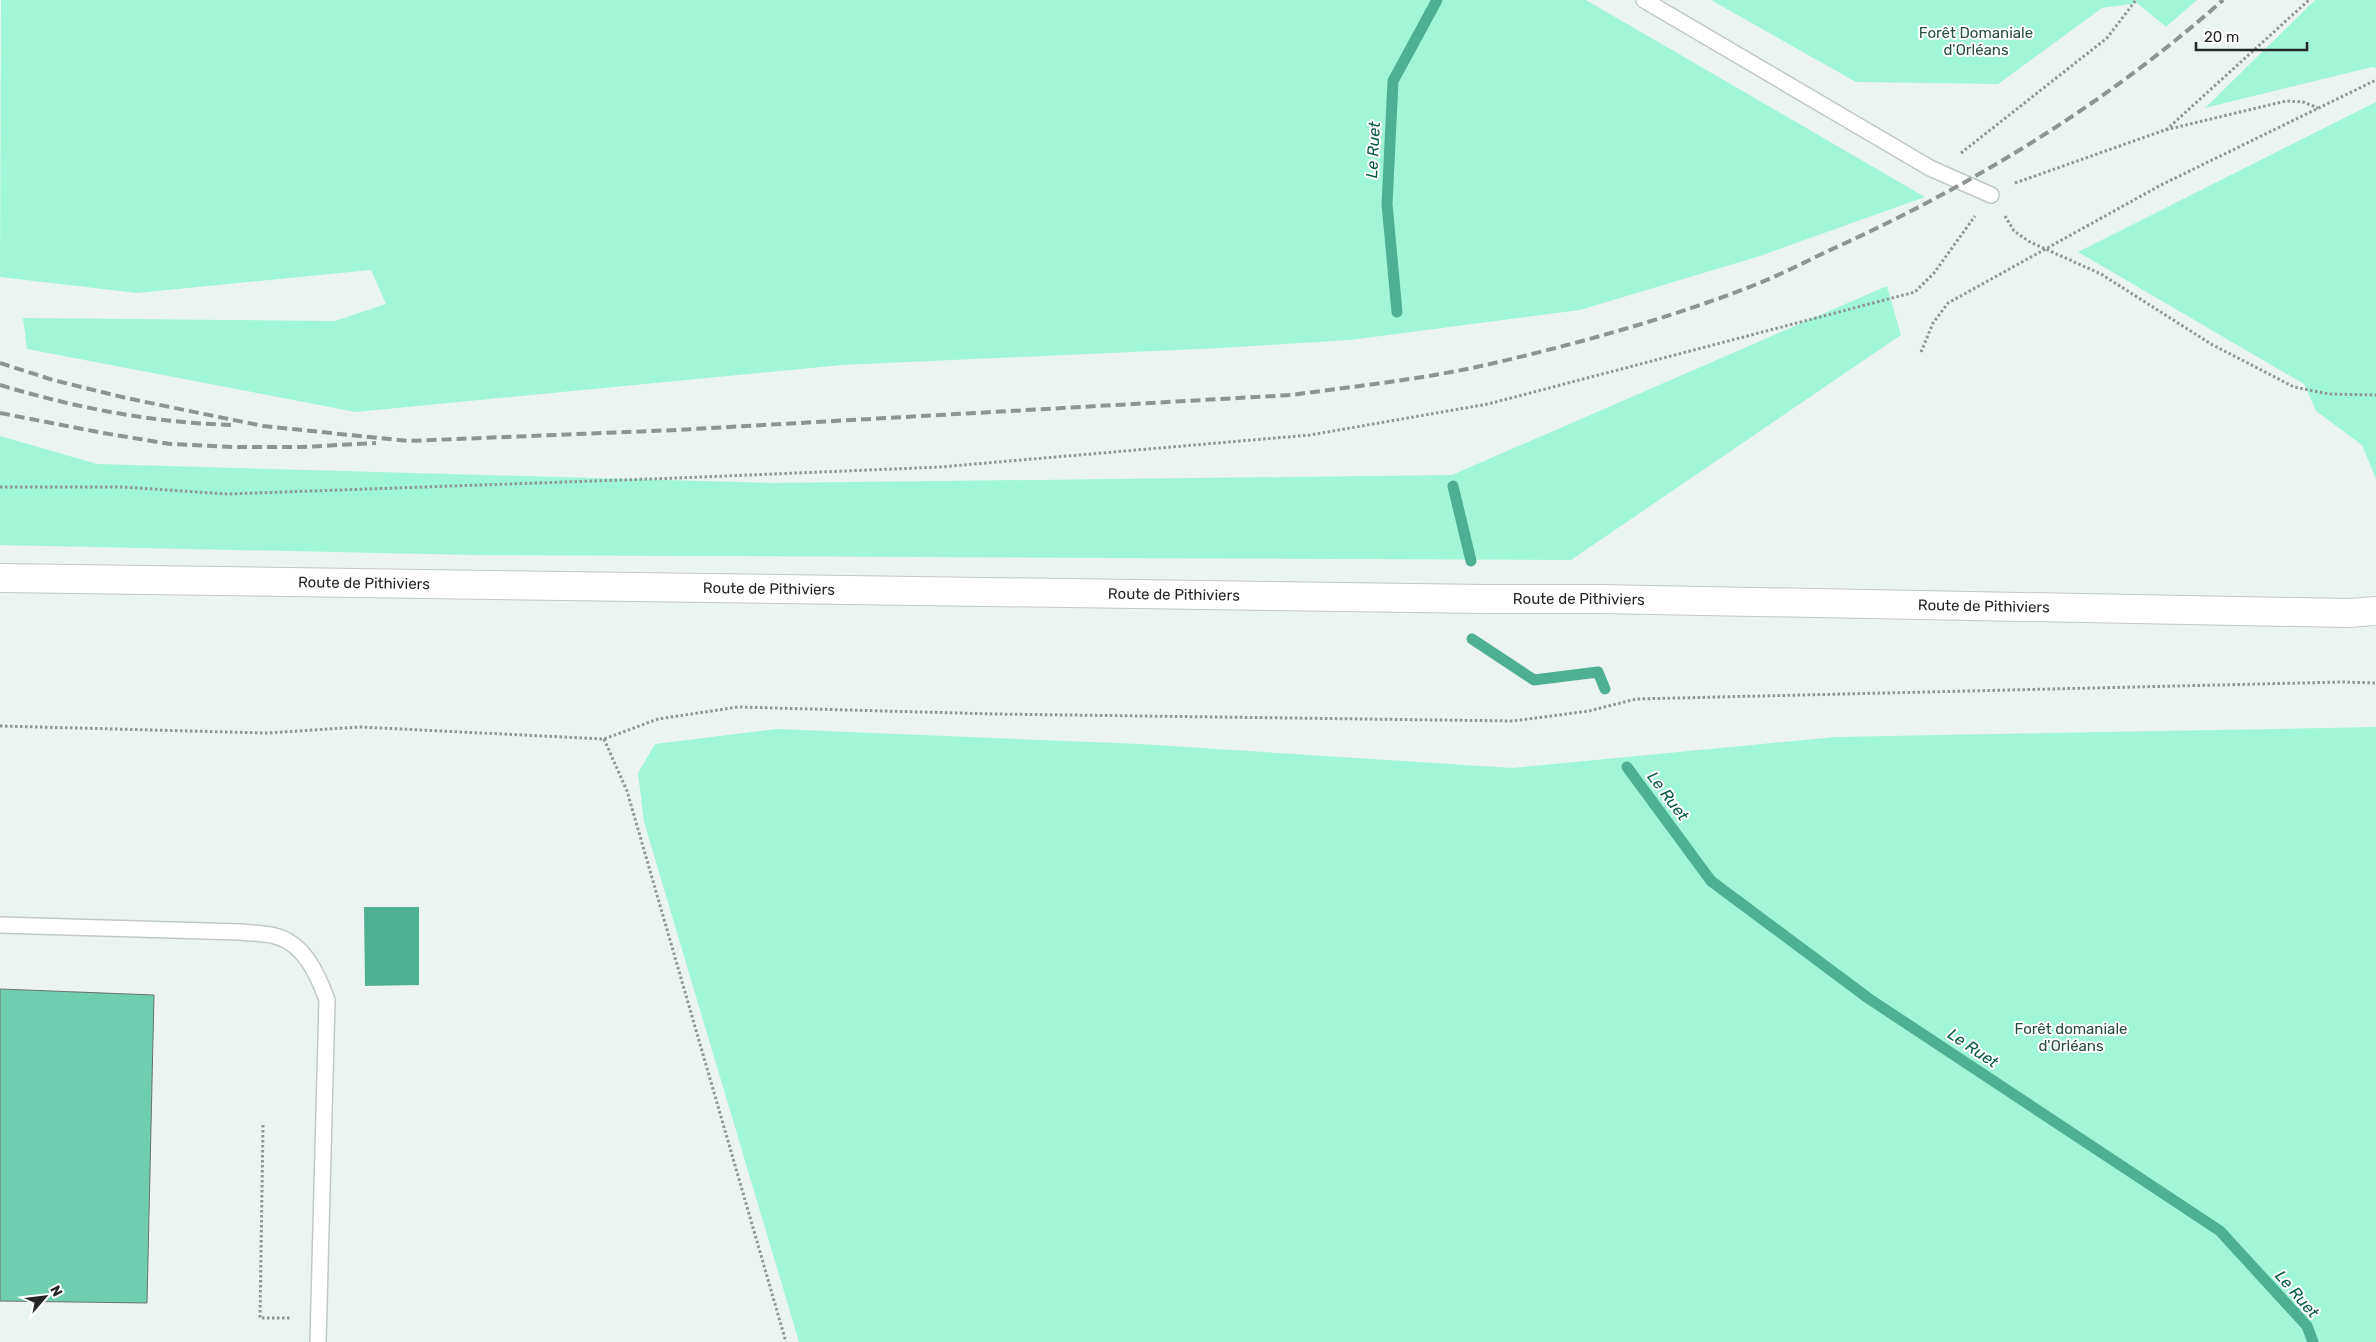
<svg xmlns="http://www.w3.org/2000/svg" width="2376" height="1342" font-family="Rubik,sans-serif">
<rect width="100%" height="100%" fill="#ecf4f1"/>
<g fill="#a1f6d8">
<polygon points="1,0 1586,0 1925,197 1760,256 1580,310 1350,340 1221,348 842,365 356,412 27,349 23,318 335,321 386,304 371,270 137,293 0,277"/>
<polygon points="1711,0 2197,0 2166,27 2137,3 2102,8 1998,84 1856,82"/>
<polygon points="2315,0 2376,0 2376,68 2372,67 2205,108"/>
<polygon points="2376,102 2376,479 2362,445 2316,411 2304,384 2078,252"/>
<polygon points="1887,286 1901,335 1571,560 474,555 0,545 0,436 97,464 772,483 1452,475"/>
<polygon points="2376,727 2376,1342 799,1342 644,822 638,773 655,744 777,729 1140,744 1512,768 1836,737"/>
</g>
<polygon fill="#4eb092" points="364,907 419,907 419,985 365,986"/>
<g fill="none" stroke-linecap="round" stroke-linejoin="round">
<g stroke="#4eb092" stroke-width="11">
<polyline points="1397,312 1387,204 1393,81 1437,0"/>
<polyline points="1453,486 1471,561"/>
<polyline points="1472,639 1534,680 1598,672 1605,689"/>
<polyline points="1627,767 1711,881 1868,998 2220,1231 2307,1326 2313,1342"/>
</g>
</g>
<polygon fill="#6eceaf" stroke="#6a716e" points="0,989 154,995 147,1303 0,1301"/>
<g fill="none" stroke-linecap="round" stroke-linejoin="round">
<defs>
<g id="service">
<polyline points="1644,0 1930,168 1991,195"/>
<path d="M0 925 240 932C251 933 264 933 275 936 304 943 318 975 327 1000L318 1342"/>
</g>
<g id="primary">
<path id="s1" d="M0 578 1485 599H1599L2348 613 2376 611"/>
</g>
</defs>
<use href="#service" stroke="#c1c9c6" stroke-width="18"/>
<use href="#primary" stroke="#c1c9c6" stroke-width="30"/>
<g stroke="#909694" stroke-width="3" stroke-dasharray="2.5 2.5" stroke-linecap="butt">
<polyline points="2166,130 2309,0"/>
<polyline points="1961,153 2107,38 2136,0"/>
<polyline points="2015,183 2165,130 2286,101 2303,102 2318,108"/>
<polyline points="2005,216 2014,231 2030,242 2101,274 2211,344 2294,387 2329,394 2376,395"/>
<polyline points="1921,352 1933,323 1948,303 2161,185 2376,80"/>
<polyline points="0,487 122,487 227,494 678,478 940,467 1310,435 1488,404 1915,292 1934,273 1975,216"/>
<polyline points="0,726 267,733 360,727 604,739 658,719 738,707 995,714 1513,721 1589,711 1636,699 2342,682 2376,683"/>
<polyline points="604,739 627,791 786,1342"/>
<polyline points="263,1125 260,1318 291,1318"/>
</g>
<use href="#service" stroke="#fff" stroke-width="15"/>
<use href="#primary" stroke="#fff" stroke-width="28"/>
<g stroke="#8e9492" stroke-width="4" stroke-dasharray="10 5" stroke-linecap="butt">
<path d="M0 363 53 380 126 398 263 426 408 441 676 430 1291 395C1357 386 1425 379 1490 364 1577 344 1670 318 1752 286 1778 276 1803 263 1828 251 1970 187 2106 104 2223 0"/>
<path d="M0 385C76 408 154 423 233 425"/>
<polyline points="0,413 103,433 170,444 234,447 302,447 376,443"/>
</g>
</g>
<g text-anchor="middle" dominant-baseline="central" stroke-width="4" stroke-linejoin="round" paint-order="stroke">
<g font-size="15" fill="#254f42" stroke="#fff">
<text x="1976" y="33">Forêt Domaniale<tspan x="1976" dy="17">d'Orléans</tspan></text>
<text x="2071" y="1029">Forêt domaniale<tspan x="2071" dy="17">d'Orléans</tspan></text>
</g>
<g font-size="15" fill="#242726" stroke="#fff">
<text stroke="none"><textPath href="#s1" startOffset="364">Route de Pithiviers</textPath></text>
<text stroke="none"><textPath href="#s1" startOffset="769">Route de Pithiviers</textPath></text>
<text stroke="none"><textPath href="#s1" startOffset="1174">Route de Pithiviers</textPath></text>
<text stroke="none"><textPath href="#s1" startOffset="1579">Route de Pithiviers</textPath></text>
<text stroke="none"><textPath href="#s1" startOffset="1984">Route de Pithiviers</textPath></text>
</g>
<g font-size="16" font-style="italic" fill="#055945" stroke="#fff">
<text transform="translate(1373 150) rotate(-87)">Le Ruet</text>
<text transform="translate(1668 796) rotate(53)">Le Ruet</text>
<text transform="translate(1973 1048) rotate(34)">Le Ruet</text>
<text transform="translate(2297 1294) rotate(49)">Le Ruet</text>
</g>
</g>
<g transform="translate(45 1297) rotate(62)" stroke="#ffffff" stroke-width="4" paint-order="stroke">
<path d="M0-4L9 19L0 12L-9 19Z" fill="#242726"/>
<text y="-8" font-size="14" font-weight="bold" text-anchor="middle" fill="#242726">N</text>
</g>
<path d="M2196 42v8h111v-8" fill="none" stroke="#242726" stroke-width="2.5"/>
<text x="2204" y="42" font-size="15" fill="#242726" stroke="#ffffff" stroke-width="4" paint-order="stroke">20 m</text>
</svg>
